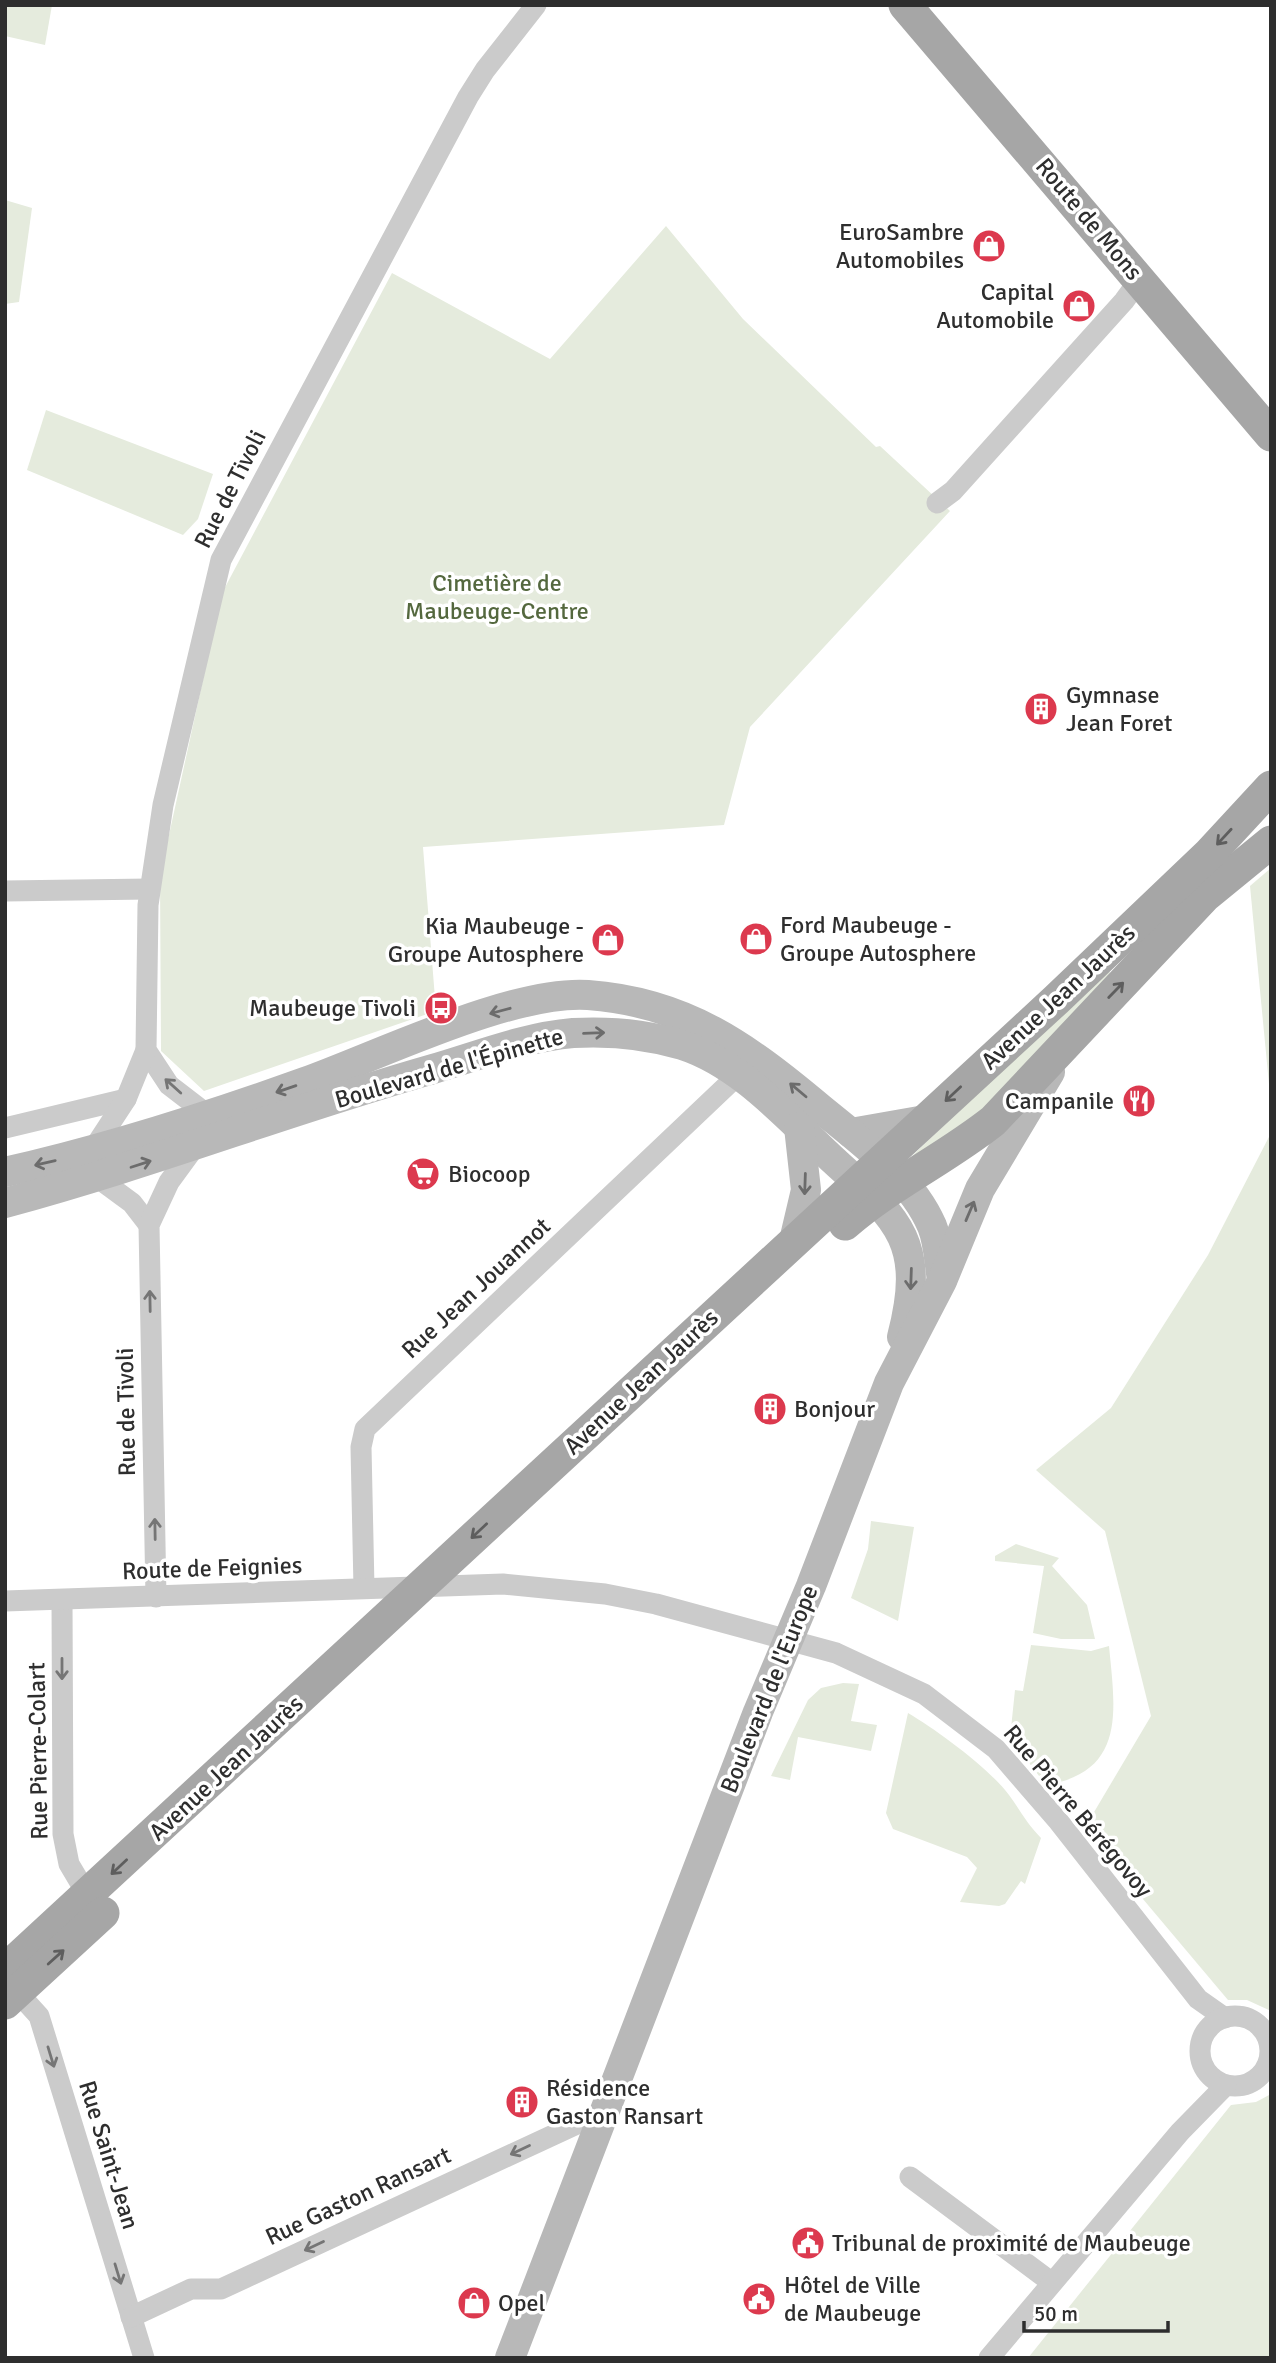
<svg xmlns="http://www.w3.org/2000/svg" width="1276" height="2363" font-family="Signika,sans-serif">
<rect width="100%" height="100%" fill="#fff"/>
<g fill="#e5ebdd">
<polygon points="5,5 52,5 45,45 5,36"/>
<polygon points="5,200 32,208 19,302 5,304"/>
<polygon points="666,226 743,319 876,447 880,446 950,511 750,727 724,825 423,847 436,1011 204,1091 161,1051 160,876 222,593 392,273 550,359"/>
<polygon points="46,410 213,474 198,519 183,535 27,470"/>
<polygon points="1271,868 1271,1105 1250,886"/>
<polygon points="1103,971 1110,972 1109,978 965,1130 909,1159"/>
<polygon points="1271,1133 1271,2011 1247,2000 1228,2000 1084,1829 1151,1716 1105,1531 1036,1470 1111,1408 1208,1255"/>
<polygon points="871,1521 914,1527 898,1621 851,1598 868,1549"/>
<polygon points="1016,1544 1059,1558 1052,1566 1087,1605 1095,1639 1061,1639 1033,1633 1044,1566 995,1561 995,1556"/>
<path d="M1031 1645 1091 1651 1109 1646C1115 1709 1127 1772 1046 1785L1010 1738 1015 1690 1023 1691Z"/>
<polygon points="843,1683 859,1684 851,1721 877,1725 871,1751 798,1737 790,1780 771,1776 808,1700 821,1688"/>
<path d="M908 1713C937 1730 990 1769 1009 1795 1020 1810 1027 1824 1041 1838L1025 1884 1021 1881 1005 1904 999 1906 960 1902 977 1868 967 1857 893 1829 886 1813Z"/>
<polygon points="1271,2094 1271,2358 1028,2358 1231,2105 1256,2102"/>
</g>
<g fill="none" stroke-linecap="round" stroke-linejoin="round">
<g stroke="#cbcbcb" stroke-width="21">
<polyline points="937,503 953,491 1124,301 1140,279"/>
<polyline points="5,891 149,889"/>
<polyline points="208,1115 169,1085 146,1050 148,905 163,805 221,560 468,97 485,70 536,5"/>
<polyline points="5,1128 126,1099"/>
<polyline points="92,1151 126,1099 146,1050"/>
<polyline points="98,1178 132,1203 149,1225"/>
<polyline points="364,1588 361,1447 365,1429 738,1075"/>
<polyline points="156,1597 149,1225 169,1182 196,1145"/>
<polyline points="62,1600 63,1834 69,1864 88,1896"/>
<polyline points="5,1601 503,1584 605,1594 656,1604 836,1653 924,1694 996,1749 1059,1822 1198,1999 1225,2018"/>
<polyline points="9,1983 39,2016 144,2358"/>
<circle cx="1235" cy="2051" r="35"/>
<polyline points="910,2177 1051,2282"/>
<polyline points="131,2317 191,2289 221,2289 605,2111"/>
<polyline points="989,2358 1180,2132 1226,2085"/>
</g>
<g stroke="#b8b8b8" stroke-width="30">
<polyline points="851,1133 925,1120"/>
<path d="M5 1172C107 1149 207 1117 305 1082 380 1055 512 990 588 995 686 1002 747 1047 820 1108 860 1141 911 1177 932 1226 939 1243 939 1263 942 1280"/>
<path d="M5 1203C150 1164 289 1110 433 1069 478 1056 525 1037 573 1033 610 1031 646 1034 682 1045 741 1064 787 1117 831 1158 898 1219 927 1241 902 1337"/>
<polyline points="794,1241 806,1190 799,1127"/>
<polyline points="510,2358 758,1712 811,1586 889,1383 942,1281 980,1189 1050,1072"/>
</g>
<g stroke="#a6a6a6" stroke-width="33">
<polyline points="905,5 1271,435"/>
<path d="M845 1224C891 1184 945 1159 993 1121L1205 896 1271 842"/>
<polyline points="5,1970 1056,1000 1209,854 1271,787"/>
<polyline points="5,2003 103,1913"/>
</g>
</g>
<defs><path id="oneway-shaft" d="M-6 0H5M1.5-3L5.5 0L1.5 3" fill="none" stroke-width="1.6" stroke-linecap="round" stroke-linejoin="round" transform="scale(1.75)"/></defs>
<g stroke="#5e5e5e">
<use href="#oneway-shaft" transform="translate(1224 837) rotate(133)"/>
<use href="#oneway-shaft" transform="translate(1116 990) rotate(-46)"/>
<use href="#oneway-shaft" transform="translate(953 1094) rotate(137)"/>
<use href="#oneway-shaft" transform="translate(479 1531) rotate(137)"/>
<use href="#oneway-shaft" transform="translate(119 1867) rotate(137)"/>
<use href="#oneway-shaft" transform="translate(56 1957) rotate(-42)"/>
</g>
<g stroke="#6c6c6c">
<use href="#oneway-shaft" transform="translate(500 1011) rotate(165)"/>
<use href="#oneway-shaft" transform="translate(594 1033) rotate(-2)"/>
<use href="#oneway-shaft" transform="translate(286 1089) rotate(161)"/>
<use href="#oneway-shaft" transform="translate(798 1090) rotate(-140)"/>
<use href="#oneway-shaft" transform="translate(45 1163) rotate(167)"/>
<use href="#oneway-shaft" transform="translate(141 1164) rotate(-18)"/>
<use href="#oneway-shaft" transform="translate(805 1184) rotate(92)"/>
<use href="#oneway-shaft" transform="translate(970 1211) rotate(-67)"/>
<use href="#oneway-shaft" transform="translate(911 1279) rotate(92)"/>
</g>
<g stroke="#757575">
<use href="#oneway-shaft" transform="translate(173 1086) rotate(-138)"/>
<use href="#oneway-shaft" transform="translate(150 1301) rotate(-91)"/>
<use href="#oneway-shaft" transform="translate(155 1529) rotate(-91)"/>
<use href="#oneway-shaft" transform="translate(62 1669) rotate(90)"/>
<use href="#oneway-shaft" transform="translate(51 2057) rotate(73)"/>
<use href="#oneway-shaft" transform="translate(520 2150) rotate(155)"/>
<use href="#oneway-shaft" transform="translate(314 2246) rotate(155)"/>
<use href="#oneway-shaft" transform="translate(118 2274) rotate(73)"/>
</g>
<defs>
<symbol id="shop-disc" viewBox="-11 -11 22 22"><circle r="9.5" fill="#dc394e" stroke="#fff"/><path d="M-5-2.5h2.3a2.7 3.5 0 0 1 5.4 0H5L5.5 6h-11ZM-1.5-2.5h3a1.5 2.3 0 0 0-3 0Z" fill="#fff"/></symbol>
<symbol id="building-disc" viewBox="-11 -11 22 22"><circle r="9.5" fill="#dc394e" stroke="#fff"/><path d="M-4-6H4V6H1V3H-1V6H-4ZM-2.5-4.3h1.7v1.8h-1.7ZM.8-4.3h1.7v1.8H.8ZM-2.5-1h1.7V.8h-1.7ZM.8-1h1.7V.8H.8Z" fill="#fff"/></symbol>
<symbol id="bus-disc" viewBox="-11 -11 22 22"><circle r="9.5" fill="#dc394e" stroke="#fff"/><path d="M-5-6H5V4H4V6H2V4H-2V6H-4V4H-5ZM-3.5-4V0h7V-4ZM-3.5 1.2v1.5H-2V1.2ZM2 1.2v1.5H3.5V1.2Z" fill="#fff"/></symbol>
<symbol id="restaurant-disc" viewBox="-11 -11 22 22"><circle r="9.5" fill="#dc394e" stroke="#fff"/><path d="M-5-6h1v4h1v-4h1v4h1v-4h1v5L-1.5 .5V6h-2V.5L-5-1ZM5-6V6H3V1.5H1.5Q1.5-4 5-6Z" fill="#fff"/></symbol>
<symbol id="supermarket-disc" viewBox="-11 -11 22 22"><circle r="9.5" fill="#dc394e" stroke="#fff"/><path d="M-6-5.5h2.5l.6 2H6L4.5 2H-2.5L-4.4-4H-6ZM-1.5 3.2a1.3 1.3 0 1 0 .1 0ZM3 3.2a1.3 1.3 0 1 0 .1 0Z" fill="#fff"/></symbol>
<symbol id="civic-disc" viewBox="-11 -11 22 22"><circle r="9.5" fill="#dc394e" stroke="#fff"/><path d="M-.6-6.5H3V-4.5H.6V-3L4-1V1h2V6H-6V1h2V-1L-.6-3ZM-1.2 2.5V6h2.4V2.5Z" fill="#fff"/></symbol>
</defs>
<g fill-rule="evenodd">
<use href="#shop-disc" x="970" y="227" width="38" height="38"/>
<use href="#shop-disc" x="1060" y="287" width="38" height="38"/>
<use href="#building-disc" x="1022" y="690" width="38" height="38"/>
<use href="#shop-disc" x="737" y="920" width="38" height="38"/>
<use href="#shop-disc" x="589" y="921" width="38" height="38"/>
<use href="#bus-disc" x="422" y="989" width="38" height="38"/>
<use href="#restaurant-disc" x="1120" y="1082" width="38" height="38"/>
<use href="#supermarket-disc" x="404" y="1155" width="38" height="38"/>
<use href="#building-disc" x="751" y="1390" width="38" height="38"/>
<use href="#building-disc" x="503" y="2083" width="38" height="38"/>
<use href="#civic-disc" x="789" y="2224" width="38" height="38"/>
<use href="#civic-disc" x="740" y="2280" width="38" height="38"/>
<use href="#shop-disc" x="455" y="2284" width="38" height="38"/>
</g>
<g text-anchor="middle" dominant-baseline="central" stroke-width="7" stroke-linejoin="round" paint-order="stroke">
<g font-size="24" fill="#2e2e2e" stroke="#fff">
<text transform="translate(1089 219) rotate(50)">Route de Mons</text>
<text transform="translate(230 489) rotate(-63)">Rue de Tivoli</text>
<text transform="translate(1058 997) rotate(-43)">Avenue Jean Jaurès</text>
<text transform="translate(449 1068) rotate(-16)">Boulevard de l'Épinette</text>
<text transform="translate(476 1288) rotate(-43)">Rue Jean Jouannot</text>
<text transform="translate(641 1382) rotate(-43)">Avenue Jean Jaurès</text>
<text transform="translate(126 1412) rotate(-91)">Rue de Tivoli</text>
<text transform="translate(212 1568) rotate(-2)">Route de Feignies</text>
<text transform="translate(769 1689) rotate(-68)">Boulevard de l'Europe</text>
<text transform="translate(38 1751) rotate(-91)">Rue Pierre-Colart</text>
<text transform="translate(226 1768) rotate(-43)">Avenue Jean Jaurès</text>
<text transform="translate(1078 1811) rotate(50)">Rue Pierre Bérégovoy</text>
<text transform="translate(109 2155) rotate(73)">Rue Saint-Jean</text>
<text transform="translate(358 2196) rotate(-25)">Rue Gaston Ransart</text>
</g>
<g font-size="24" fill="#2e2e2e" stroke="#fff" text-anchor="start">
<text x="964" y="232" text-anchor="end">EuroSambre<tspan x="964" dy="28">Automobiles</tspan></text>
<text x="1054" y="292" text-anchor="end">Capital<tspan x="1054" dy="28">Automobile</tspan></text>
<text x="1066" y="695">Gymnase<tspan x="1066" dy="28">Jean Foret</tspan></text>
<text x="780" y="925">Ford Maubeuge -<tspan x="780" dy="28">Groupe Autosphere</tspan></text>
<text x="584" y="926" text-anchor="end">Kia Maubeuge -<tspan x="584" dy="28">Groupe Autosphere</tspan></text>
<text x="416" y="1008" text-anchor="end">Maubeuge Tivoli</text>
<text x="1114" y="1101" text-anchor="end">Campanile</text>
<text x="448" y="1174">Biocoop</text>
<text x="794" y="1409">Bonjour</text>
<text x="546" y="2088">Résidence<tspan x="546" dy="28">Gaston Ransart</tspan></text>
<text x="832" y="2243">Tribunal de proximité de Maubeuge</text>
<text x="784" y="2285">Hôtel de Ville<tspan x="784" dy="28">de Maubeuge</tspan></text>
<text x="498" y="2303">Opel</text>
</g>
<g font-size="24" fill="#54683e" stroke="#fff">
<text x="497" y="583">Cimetière de<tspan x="497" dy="28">Maubeuge-Centre</tspan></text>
</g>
</g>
<rect width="1276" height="2363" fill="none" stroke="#2e2e2e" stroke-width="14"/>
<path d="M1024 2321v10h144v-10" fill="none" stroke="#2e2e2e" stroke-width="3.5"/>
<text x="1034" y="2321" font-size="21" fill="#2e2e2e" stroke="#ffffff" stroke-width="5" paint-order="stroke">50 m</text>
</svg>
